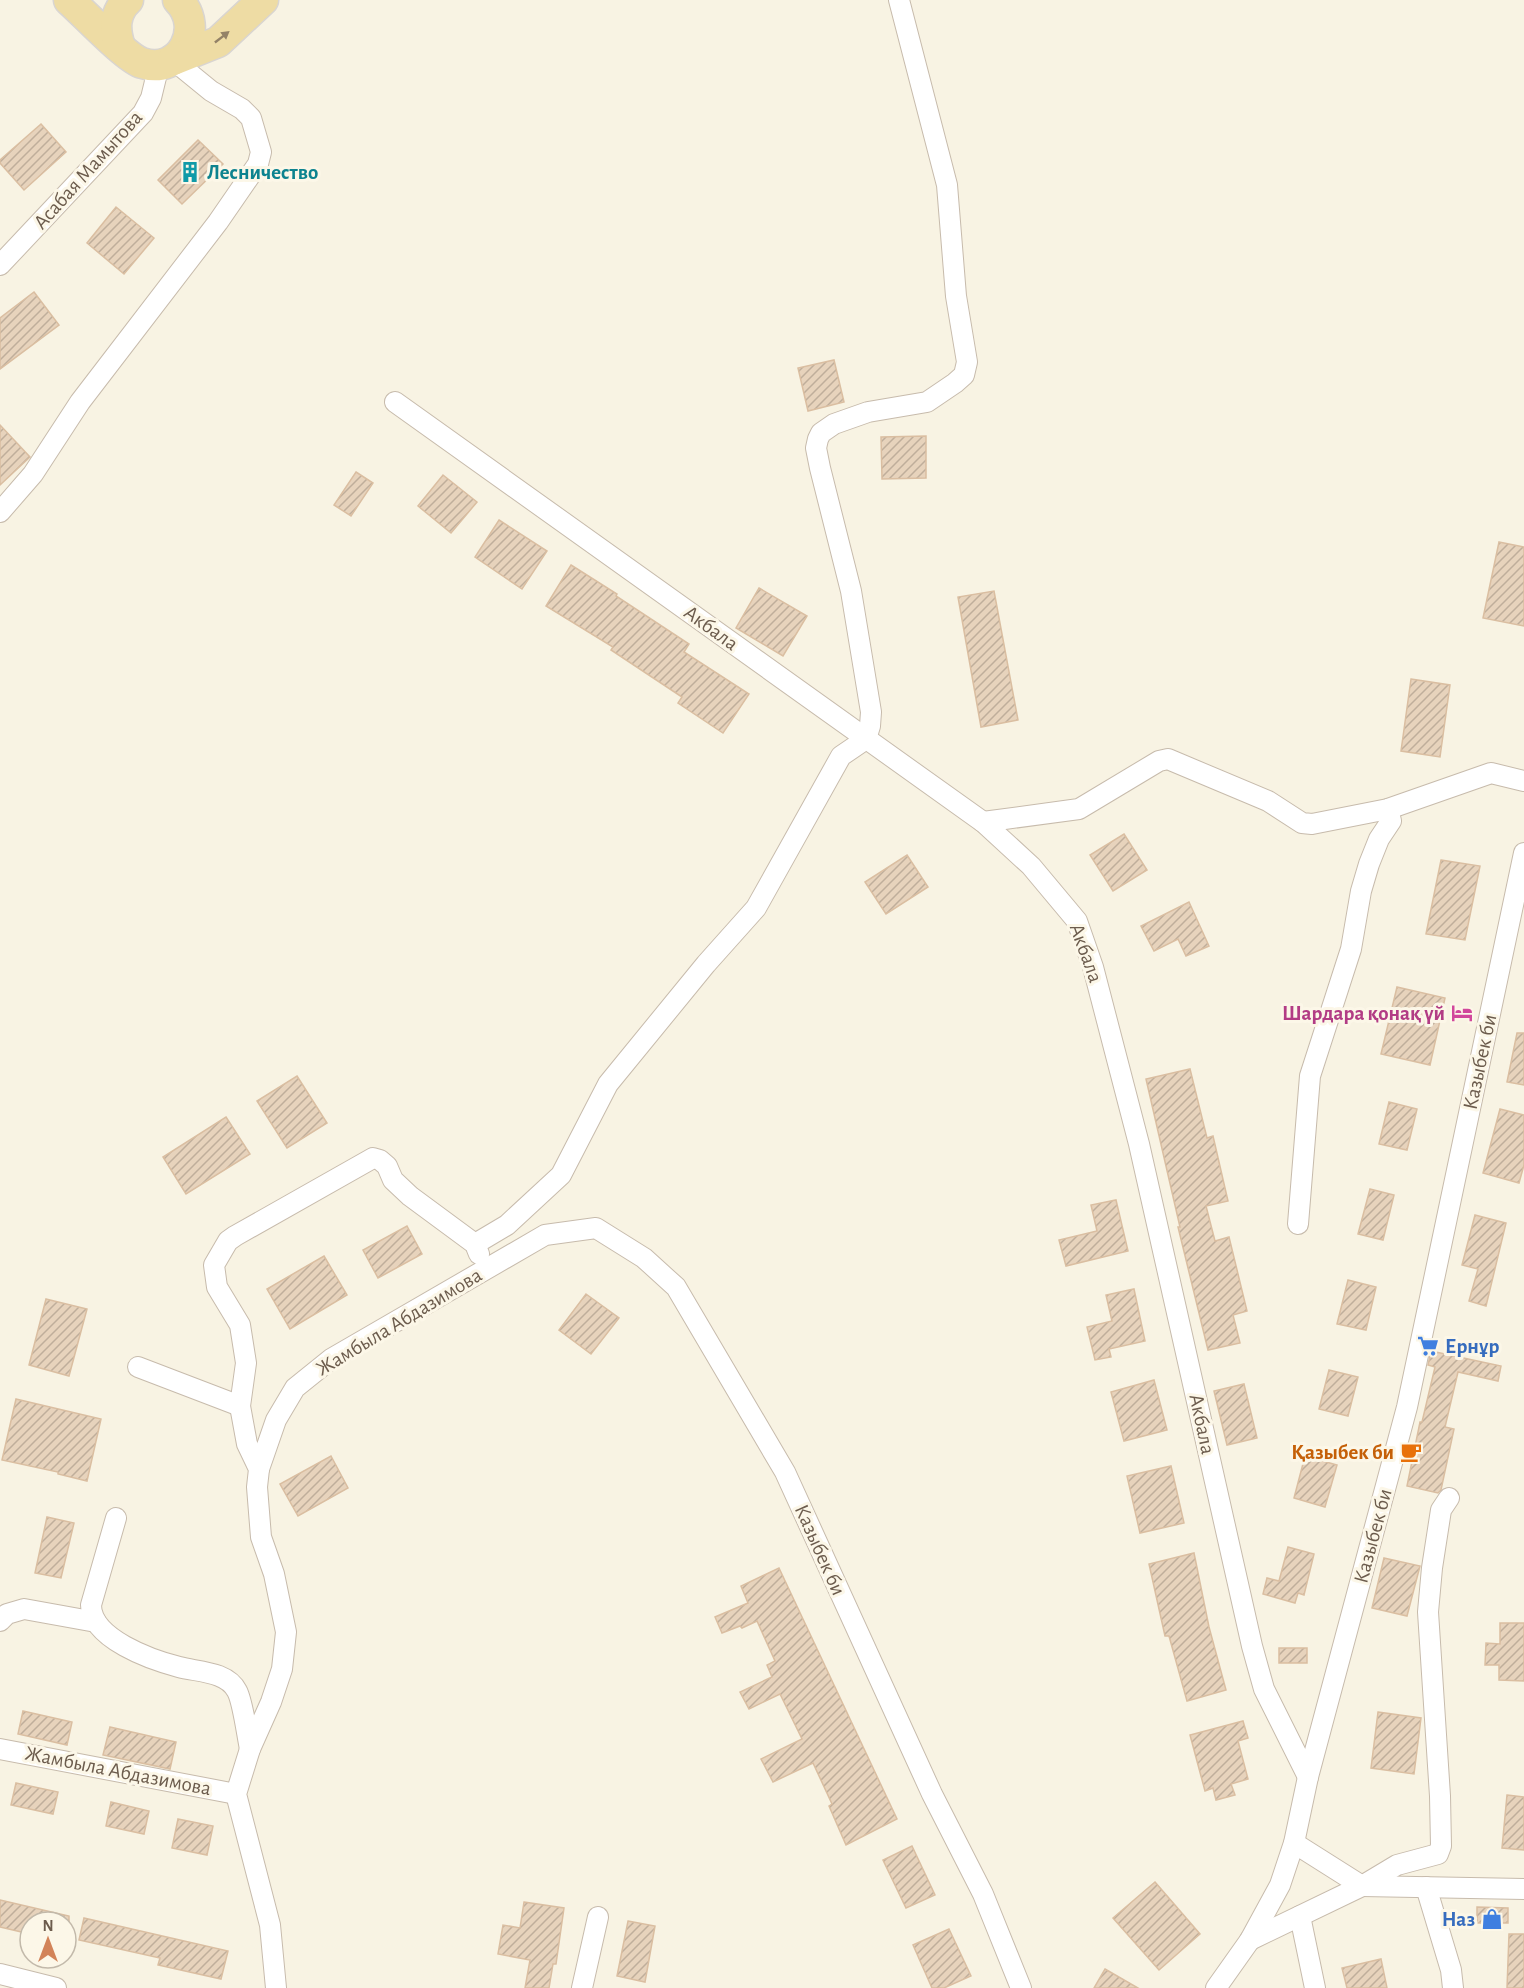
<svg xmlns="http://www.w3.org/2000/svg" width="1524" height="1988" font-family="'Alegreya Sans',sans-serif">
<defs>
<pattern id="building-hatch" width="6" height="6" patternUnits="userSpaceOnUse" patternTransform="scale(1.5)"><rect width="6" height="6" fill="#e7d3bc"/><path d="M-1 1l2-2M0 6l6-6M5 7l2-2" fill="none" stroke="#bfae9b"/></pattern>
</defs>
<rect width="100%" height="100%" fill="#f8f3e3"/>
<g fill="url(#building-hatch)" stroke="#dabea1" stroke-width="1.5">
<polygon points="41,124 66,152 24,190 0,163 0,160"/>
<polygon points="198,140 223,164 182,204 158,180"/>
<polygon points="116,207 154,238 124,274 87,243"/>
<polygon points="34,292 59,325 0,369 0,318"/>
<polygon points="834,360 844,402 808,411 798,368"/>
<polygon points="0,425 30,457 0,485"/>
<polygon points="926,436 926,478 882,479 881,437"/>
<polygon points="356,472 373,483 351,516 334,505"/>
<polygon points="443,475 477,502 451,533 418,506"/>
<polygon points="499,520 547,551 522,589 475,557"/>
<polygon points="1499,542 1524,547 1524,626 1483,618"/>
<polygon points="571,565 617,594 616,596 689,644 684,652 749,694 723,733 678,703 682,697 611,650 613,647 546,606"/>
<polygon points="759,588 807,616 783,656 736,628"/>
<polygon points="994,591 1018,720 981,727 958,597"/>
<polygon points="1411,679 1450,685 1440,757 1401,751"/>
<polygon points="1124,834 1147,870 1113,891 1090,855"/>
<polygon points="907,855 928,887 886,914 865,882"/>
<polygon points="1441,860 1480,866 1465,940 1426,934"/>
<polygon points="1189,902 1209,946 1186,956 1178,939 1154,951 1141,926"/>
<polygon points="1397,987 1445,998 1430,1065 1381,1054"/>
<polygon points="1517,1033 1524,1033 1524,1085 1507,1082"/>
<polygon points="1190,1069 1207,1138 1213,1136 1228,1201 1206,1206 1215,1241 1229,1237 1247,1311 1233,1315 1240,1343 1208,1350 1178,1227 1180,1227 1146,1079"/>
<polygon points="297,1076 327,1123 287,1148 257,1101"/>
<polygon points="1389,1102 1417,1109 1407,1150 1379,1144"/>
<polygon points="1500,1109 1524,1115 1524,1165 1519,1183 1483,1173"/>
<polygon points="226,1117 250,1154 186,1194 163,1157"/>
<polygon points="1370,1189 1394,1195 1383,1240 1358,1234"/>
<polygon points="1116,1200 1128,1251 1066,1266 1059,1240 1097,1231 1091,1205"/>
<polygon points="1475,1215 1506,1223 1486,1306 1469,1301 1478,1269 1462,1265"/>
<polygon points="407,1226 422,1254 378,1278 363,1250"/>
<polygon points="324,1256 347,1295 290,1329 267,1289"/>
<polygon points="1348,1280 1376,1287 1366,1330 1337,1324"/>
<polygon points="1134,1289 1145,1341 1109,1349 1111,1357 1095,1360 1087,1327 1112,1321 1106,1295"/>
<polygon points="586,1294 619,1318 591,1354 559,1330"/>
<polygon points="46,1299 87,1309 69,1376 29,1365"/>
<polygon points="1431,1351 1501,1366 1498,1381 1458,1372 1445,1427 1454,1429 1441,1490 1438,1493 1407,1486 1420,1422 1422,1422 1435,1367 1428,1365"/>
<polygon points="1329,1370 1358,1377 1348,1416 1319,1409"/>
<polygon points="1154,1380 1167,1430 1124,1441 1111,1392"/>
<polygon points="1244,1384 1257,1438 1227,1445 1214,1391"/>
<polygon points="16,1399 101,1419 87,1481 58,1474 58,1472 2,1460"/>
<polygon points="331,1456 348,1488 298,1516 280,1484"/>
<polygon points="1305,1456 1337,1465 1325,1507 1294,1498"/>
<polygon points="1171,1466 1184,1523 1140,1533 1127,1476"/>
<polygon points="47,1517 74,1523 61,1578 35,1573"/>
<polygon points="1288,1547 1314,1554 1304,1595 1298,1593 1295,1603 1263,1594 1267,1578 1279,1581"/>
<polygon points="1194,1553 1209,1627 1226,1690 1187,1701 1169,1636 1165,1636 1149,1564"/>
<polygon points="1384,1558 1420,1566 1407,1616 1372,1608"/>
<polygon points="779,1568 897,1819 846,1845 829,1806 832,1804 813,1763 773,1782 761,1759 802,1739 780,1694 749,1709 740,1692 772,1677 767,1665 775,1661 757,1621 742,1628 740,1626 722,1633 715,1617 748,1603 741,1586"/>
<polygon points="1500,1623 1524,1623 1524,1681 1499,1680 1499,1665 1485,1665 1486,1643 1500,1644"/>
<rect x="1279" y="1648" width="28" height="15"/>
<polygon points="23,1711 72,1722 67,1745 18,1734"/>
<polygon points="1378,1712 1421,1718 1414,1774 1371,1768"/>
<polygon points="1243,1721 1248,1738 1238,1741 1248,1779 1231,1784 1235,1795 1216,1800 1213,1788 1205,1791 1190,1735"/>
<polygon points="110,1727 176,1742 170,1769 103,1755"/>
<polygon points="16,1783 58,1792 53,1814 11,1805"/>
<polygon points="1507,1795 1524,1797 1524,1850 1502,1848"/>
<polygon points="111,1802 149,1811 144,1834 106,1826"/>
<polygon points="178,1819 213,1826 207,1855 172,1848"/>
<polygon points="912,1846 935,1895 906,1908 883,1860"/>
<polygon points="1155,1882 1200,1934 1159,1970 1113,1918"/>
<polygon points="0,1900 69,1916 69,1922 30,1922 30,1934 0,1927"/>
<polygon points="524,1902 564,1908 556,1964 553,1964 549,1988 525,1988 530,1960 498,1954 503,1925 520,1928"/>
<polygon points="1477,1907 1508,1908 1508,1923 1477,1923"/>
<polygon points="84,1918 228,1951 221,1979 158,1965 160,1958 79,1940"/>
<polygon points="628,1921 655,1926 645,1982 617,1976"/>
<polygon points="949,1929 971,1976 944,1988 932,1988 913,1945"/>
<polygon points="1509,1934 1524,1934 1524,1988 1507,1988"/>
<polygon points="1381,1959 1387,1988 1347,1988 1342,1968"/>
<polygon points="1105,1969 1138,1988 1094,1988"/>
</g>
<g fill="none" stroke-linecap="round" stroke-linejoin="round">
<defs>
<g id="minor">
<polyline points="0,265 143,113 151,98 159,65"/>
<polyline points="395,402 983,822 1031,866 1077,921 1093,967 1139,1144 1252,1646 1264,1689 1308,1777"/>
<polyline points="0,512 33,474 80,402 218,222 258,164 261,152 251,118 242,109 211,91 173,60"/>
<polyline points="983,822 1079,809 1159,761 1168,759 1268,801 1302,823 1312,824 1388,809 1491,773 1524,781"/>
<polyline points="1298,1224 1310,1076 1351,949 1361,891 1369,864 1379,839 1391,821 1388,809"/>
<polyline points="475,1244 507,1225 561,1175 608,1084 706,964 756,908 841,756 866,739 870,726 871,712 851,591 820,468 816,448 818,439 821,433 834,424 868,412 927,402 955,383 964,375 967,362 956,296 947,185 899,0"/>
<polyline points="138,1367 240,1406"/>
<polyline points="259,1469 276,1420 295,1388 331,1359 545,1235 596,1228 644,1258 676,1287 785,1472 932,1794 983,1894 1021,1988"/>
<path d="M116 1518 91 1605C91 1639 152 1660 179 1667 197 1672 227 1671 237 1691 243 1702 247 1735 250 1749"/>
<polyline points="0,1621 7,1614 24,1609 96,1622"/>
<polyline points="0,1749 236,1794"/>
<polyline points="1294,1843 1362,1886"/>
<polyline points="1362,1886 1524,1889"/>
<polyline points="1426,1887 1451,1970 1453,1988"/>
<polyline points="1300,1916 1315,1988"/>
<polyline points="1250,1940 1362,1886 1397,1865 1438,1854 1441,1846 1440,1796 1428,1612 1432,1568 1441,1510 1449,1498"/>
<polyline points="0,1974 56,1988"/>
<polyline points="276,1988 270,1925 236,1794 250,1749 271,1702 282,1669 286,1632 274,1574 261,1537 257,1487 259,1469 247,1444 240,1406 246,1363 240,1325 217,1287 214,1265 228,1241 235,1236 373,1158 380,1160 387,1166 393,1180 410,1196 475,1244 479,1254"/>
<polyline points="582,1988 598,1917"/>
<polyline points="1216,1988 1250,1940 1280,1885 1294,1843 1308,1777 1407,1407 1524,853"/>
</g>
<g id="primary">
<path d="M69 0C85 14 126 58 142 63 180 76 206 28 178 0"/>
<path d="M120 47C114 29 114 13 128 0"/>
<polyline points="173,60 218,42 263,0"/>
</g>
</defs>
<use href="#minor" stroke="#c7bbac" stroke-width="22"/>
<use href="#primary" stroke="#d9d5d1" stroke-width="33"/>
<use href="#minor" stroke="#fff" stroke-width="20"/>
<use href="#primary" stroke="#eedca4" stroke-width="30"/>
</g>
<defs><path id="oneway-solid" d="M-6-.8H1V-3.2L6.5 0L1 3.2V.8H-6Z" transform="scale(1.5)"/></defs>
<use fill="#938267" href="#oneway-solid" transform="translate(222 37) rotate(-38)"/>
<defs>
<symbol id="building-bare" viewBox="-9 -9 18 18"><path d="M-4-6H4V6H1V3H-1V6H-4ZM-2.5-4.3h1.7v1.8h-1.7ZM.8-4.3h1.7v1.8H.8ZM-2.5-1h1.7V.8h-1.7ZM.8-1h1.7V.8H.8Z" fill="#0f9aa8" stroke="#fcf7e8" stroke-width="2.5" paint-order="stroke"/></symbol>
<symbol id="hotel-bare" viewBox="-9 -9 18 18"><path d="M-6-4.5h1.5V1H6V5H4.5V3h-9V5H-6ZM-4 0a1.8 1.8 0 1 1 3.6 0ZM.5 0V-2.5h3Q6-2.5 6 0Z" fill="#d1479c" stroke="#fcf7e8" stroke-width="2.5" paint-order="stroke"/></symbol>
<symbol id="supermarket-bare" viewBox="-9 -9 18 18"><path d="M-6-5.5h2.5l.6 2H6L4.5 2H-2.5L-4.4-4H-6ZM-1.5 3.2a1.3 1.3 0 1 0 .1 0ZM3 3.2a1.3 1.3 0 1 0 .1 0Z" fill="#3f7fe0" stroke="#fcf7e8" stroke-width="2.5" paint-order="stroke"/></symbol>
<symbol id="cafe-bare" viewBox="-9 -9 18 18"><path d="M-5.5-4.5H6V0H3Q3 3.5 0 3.5H-2.5Q-5.5 3.5-5.5 0ZM3-3.2v2h1.7v-2ZM-6 4.5H4V6H-6Z" fill="#e8710a" stroke="#fcf7e8" stroke-width="2.5" paint-order="stroke"/></symbol>
<symbol id="shop-bare" viewBox="-9 -9 18 18"><path d="M-5-2.5h2.3a2.7 3.5 0 0 1 5.4 0H5L5.5 6h-11ZM-1.5-2.5h3a1.5 2.3 0 0 0-3 0Z" fill="#3f7fe0" stroke="#fcf7e8" stroke-width="2.5" paint-order="stroke"/></symbol>
</defs>
<g fill-rule="evenodd">
<use href="#building-bare" x="175" y="157" width="30" height="30"/>
<use href="#hotel-bare" x="1447" y="998" width="30" height="30"/>
<use href="#supermarket-bare" x="1413" y="1331" width="30" height="30"/>
<use href="#cafe-bare" x="1396" y="1437" width="30" height="30"/>
<use href="#shop-bare" x="1477" y="1904" width="30" height="30"/>
</g>
<g text-anchor="middle" dominant-baseline="central" stroke-width="6" stroke-linejoin="round" paint-order="stroke">
<g font-size="21" fill="#6c5c4d" stroke="#fcf7e8">
<text transform="translate(88 170) rotate(-48)">Асабая Мамытова</text>
<text transform="translate(711 628) rotate(36)">Акбала</text>
<text transform="translate(1086 953) rotate(70)">Акбала</text>
<text transform="translate(1480 1062) rotate(-78)">Казыбек би</text>
<text transform="translate(399 1322) rotate(-31)">Жамбыла Абдазимова</text>
<text transform="translate(1202 1424) rotate(78)">Акбала</text>
<text transform="translate(1373 1536) rotate(-75)">Казыбек би</text>
<text transform="translate(820 1550) rotate(66)">Казыбек би</text>
<text transform="translate(118 1771) rotate(11)">Жамбыла Абдазимова</text>
</g>
<g font-size="21" font-weight="bold" fill="#0d838f" stroke="#fcf7e8" text-anchor="start">
<text x="207" y="172">Лесничество</text>
</g>
<g font-size="21" font-weight="bold" fill="#b23c85" stroke="#fcf7e8" text-anchor="end">
<text x="1445" y="1013">Шардара қонақ үй</text>
</g>
<g font-size="21" font-weight="bold" fill="#366cbe" stroke="#fcf7e8" text-anchor="start">
<text x="1445" y="1346">Ернұр</text>
<text x="1475" y="1919" text-anchor="end">Наз</text>
</g>
<g font-size="21" font-weight="bold" fill="#c56008" stroke="#fcf7e8" text-anchor="end">
<text x="1394" y="1452">Қазыбек би</text>
</g>
</g>
<g transform="translate(48 1940)"><circle r="28" fill="#fcf7e8" stroke="#c2b9aa" stroke-width="1.5"/>
<path d="M0-4.5L10 22L0 15L-10 22Z" fill="#d28358"/>
<text y="-9" font-size="16" font-weight="bold" text-anchor="middle" fill="#6c5c4d">N</text>
</g>
</svg>
